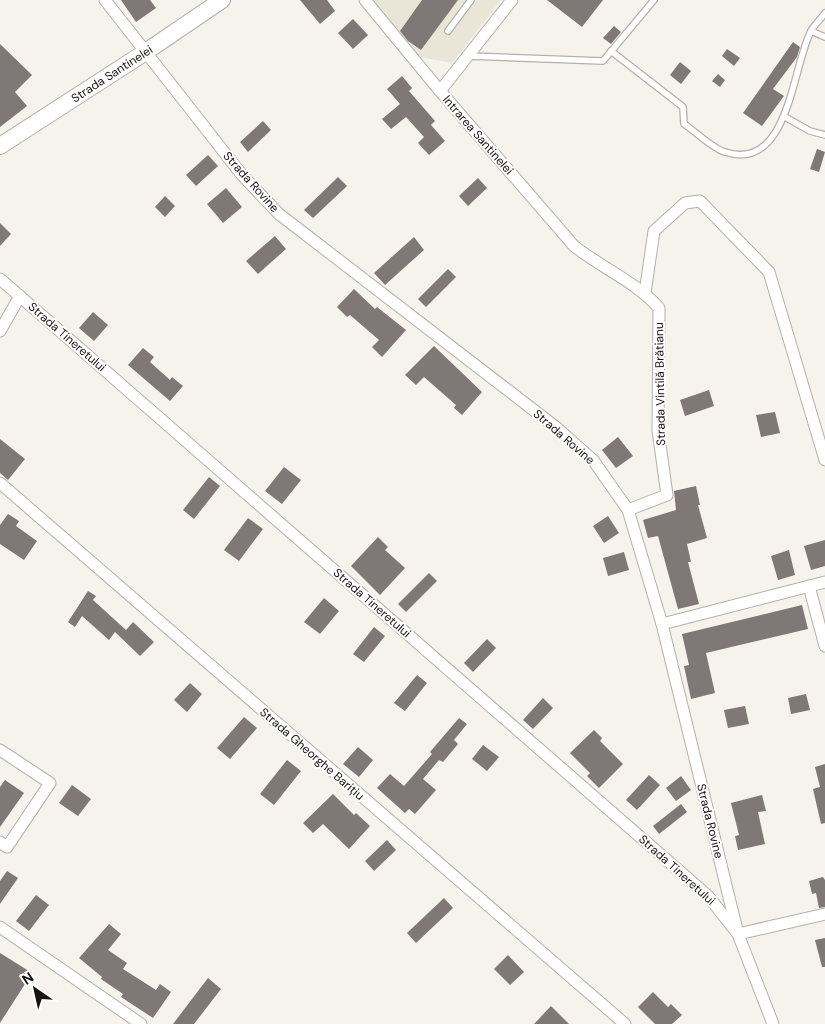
<svg xmlns="http://www.w3.org/2000/svg" width="825" height="1024" font-family="'DM Sans',sans-serif">
<rect width="100%" height="100%" fill="#f5f3ec"/>
<polygon fill="#e9e6d8" points="370,0 501,0 452,63 415,56"/>
<g fill="#7f7877">
<polygon points="121,0 150,0 156,8 136,22"/>
<polygon points="300,0 327,0 335,11 320,24"/>
<polygon points="422,0 458,0 421,50 408,41 400,31"/>
<polygon points="547,0 603,0 582,27"/>
<polygon points="353,19 368,35 353,49 338,33"/>
<polygon points="614,26 621,32 611,44 603,38"/>
<polygon points="793,42 800,47 797,57 773,89 784,96 762,126 743,113"/>
<polygon points="0,44 32,75 15,92 27,106 0,127"/>
<polygon points="727,49 740,58 734,66 722,56"/>
<polygon points="680,62 691,71 681,84 670,75"/>
<polygon points="718,74 725,80 720,87 712,81"/>
<polygon points="402,76 412,88 409,91 435,121 431,125 445,141 429,155 418,143 424,137 406,117 391,129 382,119 400,104 387,89"/>
<polygon points="263,121 271,130 248,152 240,142"/>
<polygon points="817,149 825,152 819,172 810,169"/>
<polygon points="208,155 218,166 196,186 186,175"/>
<polygon points="338,177 347,186 313,218 304,210"/>
<polygon points="478,178 487,188 468,206 459,196"/>
<polygon points="226,188 242,207 223,223 207,204"/>
<polygon points="165,196 175,206 165,217 155,207"/>
<polygon points="0,223 11,234 0,246"/>
<polygon points="275,236 286,249 258,274 246,261"/>
<polygon points="414,237 424,250 385,285 374,273"/>
<polygon points="448,269 456,277 426,307 418,299"/>
<polygon points="354,289 375,309 377,307 406,330 382,357 372,347 379,340 350,315 347,317 337,307"/>
<polygon points="93,312 108,325 94,341 79,328"/>
<polygon points="434,346 482,392 462,415 454,408 456,405 424,377 416,385 405,375"/>
<polygon points="143,348 154,357 150,362 170,380 172,377 183,386 170,401 128,365"/>
<polygon points="709,390 714,406 685,416 680,400"/>
<polygon points="775,412 780,433 761,437 756,415"/>
<polygon points="618,437 633,456 616,468 602,450"/>
<polygon points="0,439 25,459 8,480 0,473"/>
<polygon points="284,467 301,480 282,504 265,491"/>
<polygon points="209,477 220,486 194,519 183,510"/>
<polygon points="696,486 700,505 698,505 707,538 687,544 691,562 688,562 699,604 678,609 658,536 648,538 643,520 676,510 674,491"/>
<polygon points="8,514 19,521 16,526 37,541 24,560 0,544 0,525"/>
<polygon points="608,516 619,533 604,543 593,526"/>
<polygon points="248,518 263,529 239,561 224,550"/>
<polygon points="378,537 388,547 385,550 405,568 380,595 351,566"/>
<polygon points="825,540 825,566 811,570 804,546"/>
<polygon points="789,550 795,575 778,580 771,556"/>
<polygon points="624,552 629,570 608,576 603,558"/>
<polygon points="429,573 437,581 406,612 398,604"/>
<polygon points="88,591 96,596 93,600 126,630 133,622 154,642 140,656 115,632 109,640 82,616 75,627 68,622"/>
<polygon points="324,598 339,611 320,634 304,622"/>
<polygon points="802,605 808,629 706,653 715,693 691,699 684,666 689,665 682,634"/>
<polygon points="374,627 385,636 364,662 353,654"/>
<polygon points="487,639 496,648 473,672 464,663"/>
<polygon points="417,675 427,683 405,711 394,703"/>
<polygon points="190,683 202,694 187,712 174,700"/>
<polygon points="806,694 810,710 791,714 788,698"/>
<polygon points="543,698 553,708 533,729 523,720"/>
<polygon points="745,706 749,724 728,728 724,710"/>
<polygon points="244,717 257,728 230,759 217,748"/>
<polygon points="459,718 467,724 454,740 458,744 443,762 439,760 423,779 436,790 415,814 409,809 405,813 377,788 390,774 404,786 432,754 430,752"/>
<polygon points="594,730 602,738 600,741 623,764 599,788 587,776 590,773 570,753"/>
<polygon points="483,745 499,757 487,771 472,759"/>
<polygon points="358,747 373,760 359,777 343,764"/>
<polygon points="287,760 301,771 274,805 260,794"/>
<polygon points="825,764 825,823 821,824 813,789 820,787 815,767"/>
<polygon points="649,775 660,785 637,810 626,800"/>
<polygon points="681,776 691,790 676,801 666,788"/>
<polygon points="5,780 24,793 0,827 0,787"/>
<polygon points="72,785 91,799 78,816 59,803"/>
<polygon points="333,794 354,815 356,813 370,826 349,849 323,824 313,833 303,823"/>
<polygon points="762,795 766,811 758,812 765,844 738,850 735,836 739,835 731,803"/>
<polygon points="681,804 687,812 659,834 653,826"/>
<polygon points="387,840 396,850 374,871 365,861"/>
<polygon points="7,871 18,878 0,904 0,881"/>
<polygon points="823,877 825,880 825,907 819,908 816,893 812,894 809,881"/>
<polygon points="36,895 49,905 29,931 16,921"/>
<polygon points="444,898 453,908 416,943 407,933"/>
<polygon points="109,924 121,934 108,950 127,963 123,969 156,990 160,984 171,992 153,1018 121,997 123,994 101,979 102,977 79,958"/>
<polygon points="825,938 825,967 822,967 815,940"/>
<polygon points="0,953 32,973 0,1023"/>
<polygon points="508,955 524,972 510,985 494,969"/>
<polygon points="208,978 221,989 194,1024 173,1024"/>
<polygon points="653,992 668,1007 671,1004 682,1015 672,1024 655,1024 638,1007"/>
<polygon points="551,1006 569,1024 534,1024"/>
</g>
<g fill="none" stroke-linecap="round" stroke-linejoin="round">
<defs>
<g id="lane">
<polyline points="448,31 471,0"/>
<polyline points="811,31 825,37"/>
<path d="M611 51 683 107 684 124C695 131 713 149 725 152 789 173 792 67 811 31 814 25 821 19 825 13"/>
<polyline points="468,56 603,61 654,0"/>
<polyline points="785,117 810,131 825,135"/>
</g>
<g id="street">
<polyline points="105,0 242,175 279,214 557,428 593,460 628,510 662,624 738,934 773,1024"/>
<path d="M365 0 440 91 574 246C602 268 636 282 659 308L658 430 667 495 628 510"/>
<polyline points="440,91 512,0"/>
<polyline points="0,279 708,896 738,934 825,914"/>
<polyline points="645,293 654,231 685,203 700,201 769,272 825,460"/>
<polyline points="0,331 20,296"/>
<polyline points="0,483 625,1024"/>
<polyline points="809,586 825,646"/>
<polyline points="662,624 825,582"/>
<polyline points="0,750 50,783 7,847 0,842"/>
<polyline points="0,927 141,1024"/>
</g>
<polyline id="secondary" points="0,146 144,53 222,0"/>
</defs>
<use href="#lane" stroke="#b2b1ab" stroke-width="8"/>
<use href="#street" stroke="#b2b1ab" stroke-width="13"/>
<use href="#secondary" stroke="#b2b1ab" stroke-width="18"/>
<use href="#lane" stroke="#fff" stroke-width="5.5"/>
<use href="#street" stroke="#fff" stroke-width="11"/>
<use href="#secondary" stroke="#fff" stroke-width="16"/>
</g>
<g text-anchor="middle" dominant-baseline="central" stroke-width="4" stroke-linejoin="round" paint-order="stroke">
<g font-size="12" fill="#151412" stroke="#fff">
<text transform="translate(112 74) rotate(-33)">Strada Santinelei</text>
<text transform="translate(478 135) rotate(49)">Intrarea Santinelei</text>
<text transform="translate(251 182) rotate(48)">Strada Rovine</text>
<text transform="translate(67 337) rotate(41)">Strada Tineretului</text>
<text transform="translate(660 384) rotate(-91)">Strada Vintilă Brătianu</text>
<text transform="translate(564 437) rotate(41)">Strada Rovine</text>
<text transform="translate(372 603) rotate(41)">Strada Tineretului</text>
<text transform="translate(312 754) rotate(41)">Strada Gheorghe Barițiu</text>
<text transform="translate(710 821) rotate(76)">Strada Rovine</text>
<text transform="translate(677 870) rotate(42)">Strada Tineretului</text>
</g>
</g>
<g transform="translate(35 989) rotate(326)" stroke="#ffffff" stroke-width="4" paint-order="stroke">
<path d="M0-4L9 19L0 12L-9 19Z" fill="#151412"/>
<text y="-8" font-size="14" font-weight="bold" text-anchor="middle" fill="#151412">N</text>
</g>
</svg>
